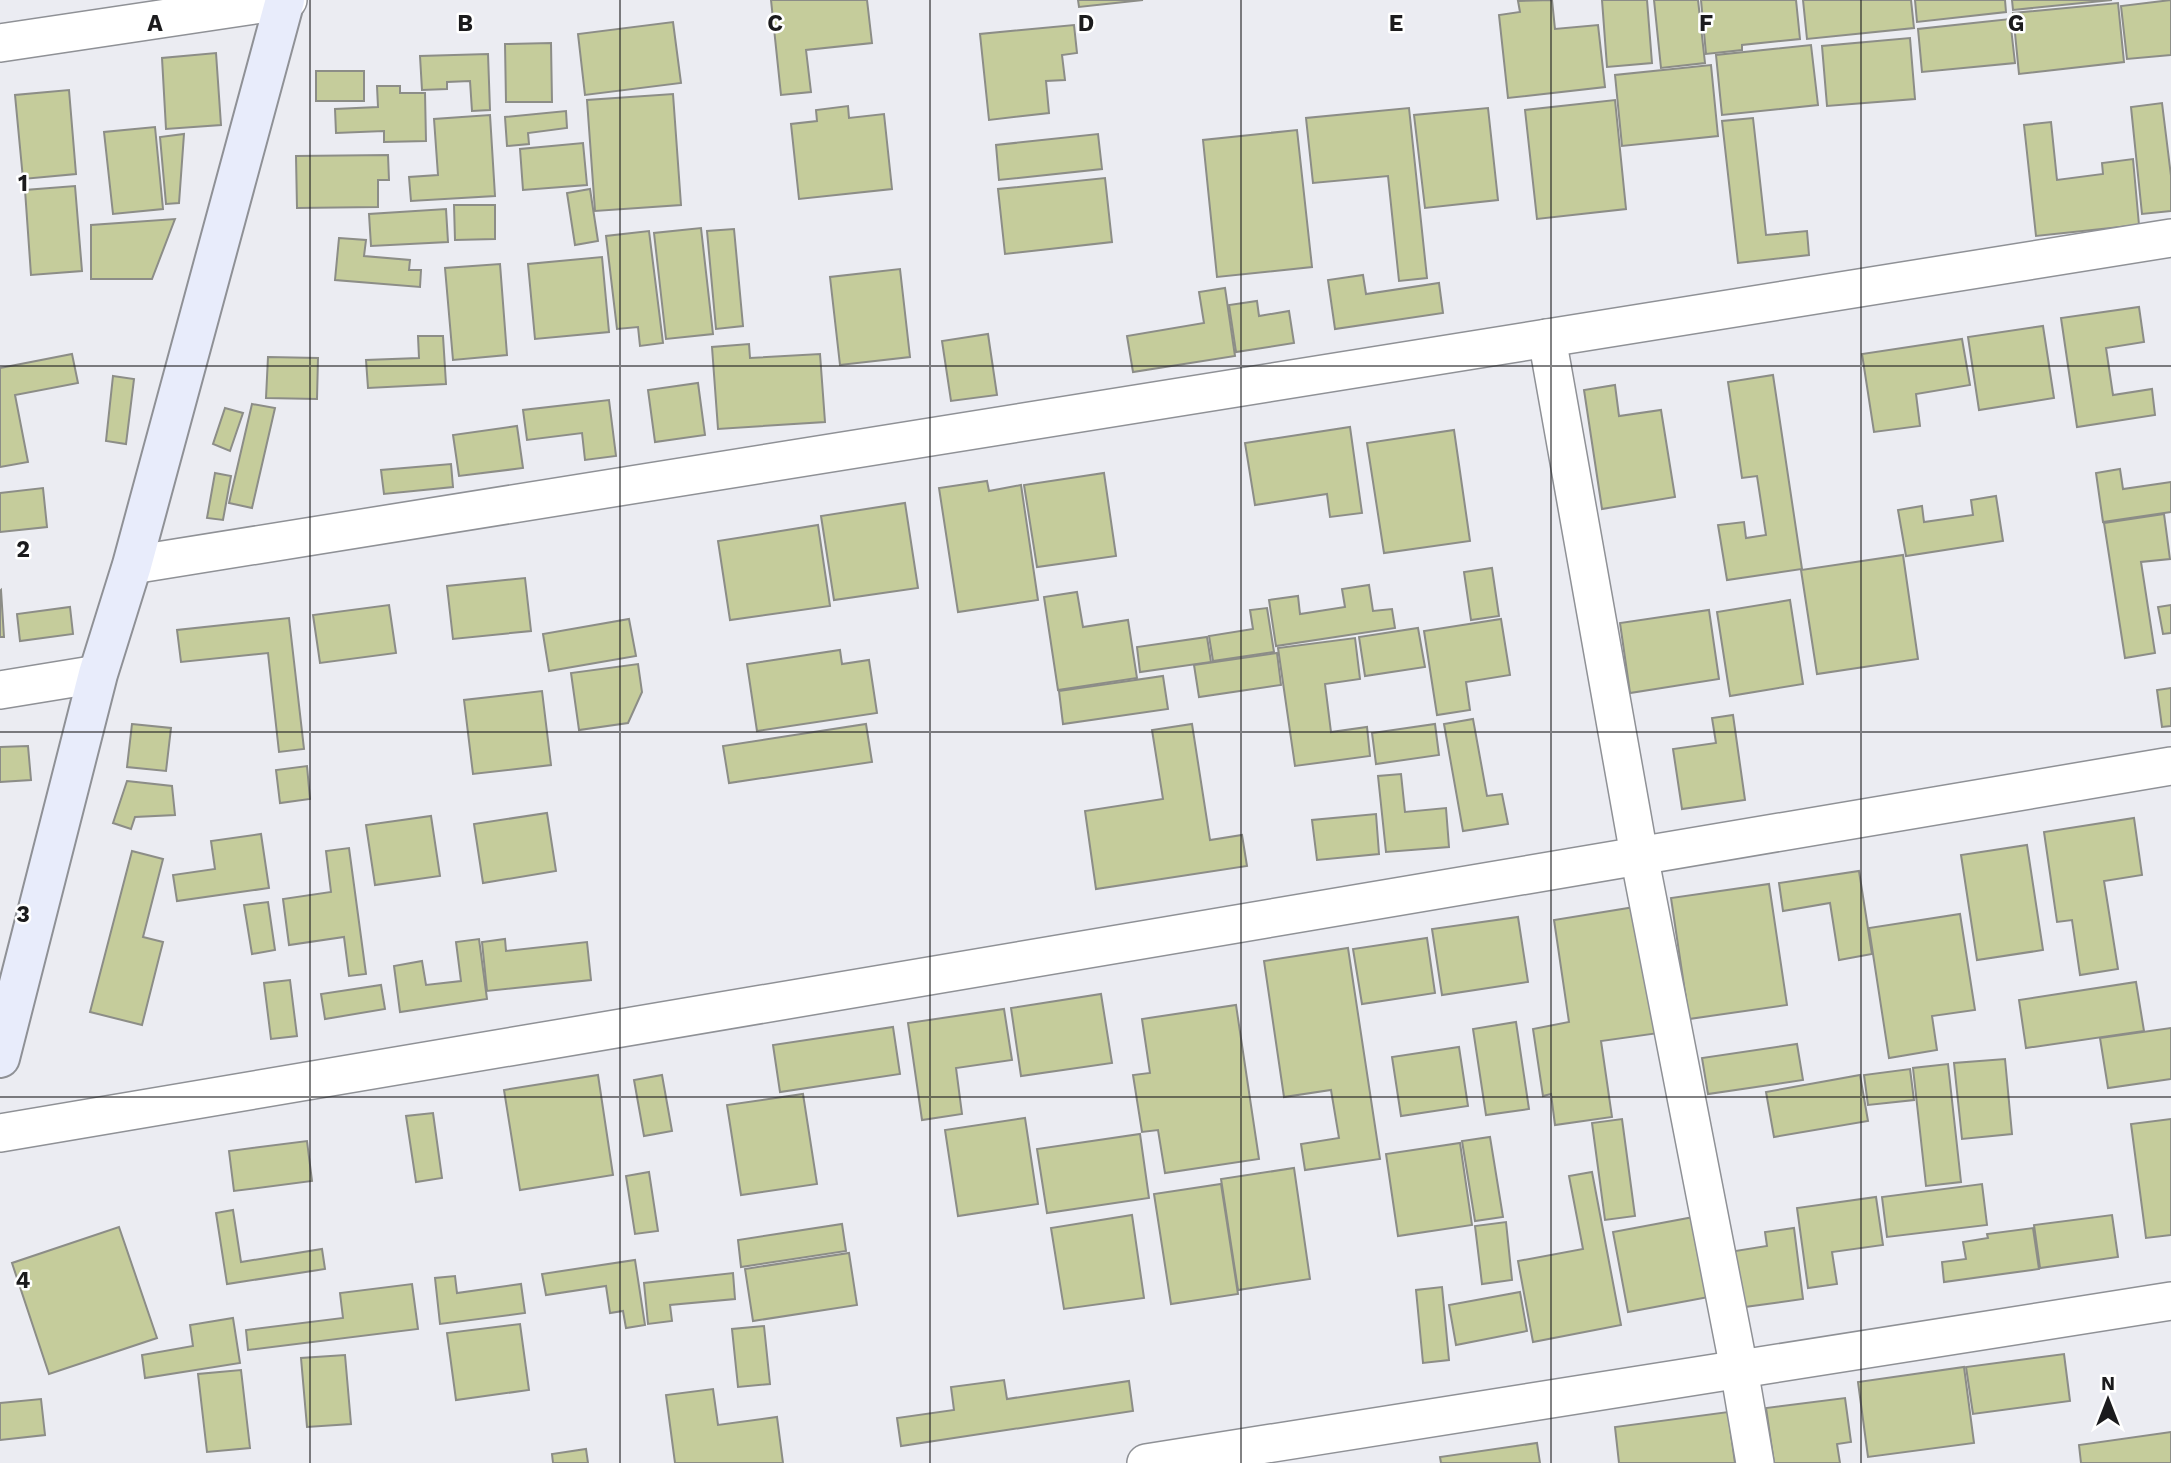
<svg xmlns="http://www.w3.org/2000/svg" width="2171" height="1463" font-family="'Work Sans',sans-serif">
<rect width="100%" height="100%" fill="#ebecf2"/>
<g fill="#c5cc9b" stroke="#8c8d87" stroke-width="2">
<polygon points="771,0 867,0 872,43 806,50 811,92 781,95"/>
<polygon points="1078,0 1143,0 1079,7"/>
<polygon points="1552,0 1555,29 1598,25 1605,87 1508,98 1499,15 1520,12 1518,1"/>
<polygon points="1602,0 1647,0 1652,63 1607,67"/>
<polygon points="1654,0 1698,0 1705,63 1661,68"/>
<polygon points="1701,0 1796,0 1800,39 1742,45 1742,50 1706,54"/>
<polygon points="1803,0 1911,0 1914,28 1807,39"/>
<polygon points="1915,0 2005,0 2006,12 1917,22"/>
<polygon points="2012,0 2112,0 2013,10"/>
<polygon points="2171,0 2171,55 2127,59 2121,6"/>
<polygon points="2118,3 2124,62 2019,74 2013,13"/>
<polygon points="2010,19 2015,63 1922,72 1918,29"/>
<polygon points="673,22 681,83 585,95 578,34"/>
<polygon points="1074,25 1077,53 1062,55 1065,80 1046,81 1049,113 989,120 980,34"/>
<polygon points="1910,38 1915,99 1827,106 1822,46"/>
<polygon points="551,43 552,102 506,102 505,44"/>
<polygon points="1811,45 1818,105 1722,115 1716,55"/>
<polygon points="216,53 221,125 166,129 162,58"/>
<polygon points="488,54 490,110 472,111 470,81 447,82 447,89 422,90 420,56"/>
<polygon points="1711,65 1718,136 1622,146 1615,75"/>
<rect x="316" y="71" width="48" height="30"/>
<polygon points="377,86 400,86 400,93 425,93 426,141 384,142 384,131 336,133 335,109 378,107"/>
<polygon points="69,90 76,174 23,179 15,95"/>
<polygon points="673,94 681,205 595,211 587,100"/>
<polygon points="1615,100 1626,209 1537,219 1525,110"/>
<polygon points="2162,103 2171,176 2171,211 2142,214 2131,107"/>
<polygon points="848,106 849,118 884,114 892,189 799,199 791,124 817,121 816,110"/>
<polygon points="1409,108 1427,278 1399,281 1388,176 1313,183 1306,118"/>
<polygon points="1488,108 1498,200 1425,208 1414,115"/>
<polygon points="566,111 567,128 528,133 529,144 507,146 505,117"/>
<polygon points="490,115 495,196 411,201 409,177 438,175 434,119"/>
<polygon points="1753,118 1766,235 1807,231 1809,255 1738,263 1722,121"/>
<polygon points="2051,122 2057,180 2103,174 2102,163 2133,159 2139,225 2036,236 2024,125"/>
<polygon points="155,127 163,209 113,214 104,132"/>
<polygon points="1297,130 1312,267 1217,277 1203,140"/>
<polygon points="184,134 179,203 166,204 160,137"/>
<polygon points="1098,134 1102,169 999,180 996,145"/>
<polygon points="583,143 587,185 523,190 520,149"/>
<polygon points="388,155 389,180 378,180 378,207 297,208 296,156"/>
<polygon points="1105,178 1112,242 1005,254 998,189"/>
<polygon points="75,186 82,271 31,275 25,190"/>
<polygon points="590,189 598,241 575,245 567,193"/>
<polygon points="454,205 495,205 495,239 455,240"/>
<polygon points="446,209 448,242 371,246 369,214"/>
<polygon points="175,219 152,279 91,279 91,225"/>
<polygon points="701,228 713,334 666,339 654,233"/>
<polygon points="734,229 743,326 716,329 707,231"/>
<polygon points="649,231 663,343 640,346 638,327 617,329 606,236"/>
<polygon points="339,238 366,240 364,256 410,260 409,270 421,270 420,287 335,280"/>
<polygon points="602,257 609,332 535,339 528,264"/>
<polygon points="500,264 507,355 453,360 445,268"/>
<polygon points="900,269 910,357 840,365 830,277"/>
<polygon points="1363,275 1366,294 1439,283 1443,313 1335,329 1328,280"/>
<polygon points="1225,288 1235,356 1133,372 1127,336 1204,323 1199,292"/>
<polygon points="1257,301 1259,316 1289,311 1294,343 1236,352 1229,305"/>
<polygon points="2139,307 2144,342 2106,348 2113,395 2152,389 2155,415 2077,427 2061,318"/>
<polygon points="2043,326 2054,398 1979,410 1968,337"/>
<polygon points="988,334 997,395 951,401 942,341"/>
<polygon points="418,336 443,336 446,384 368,388 366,360 419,358"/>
<polygon points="1962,339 1970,385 1916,394 1920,426 1874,432 1862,354"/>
<polygon points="749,344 750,358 820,354 825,422 718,429 712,347"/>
<polygon points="72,354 78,383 15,395 28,462 0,467 0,368"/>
<polygon points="268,357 318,358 317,399 266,398"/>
<polygon points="1773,375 1802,569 1727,580 1718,525 1744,522 1746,538 1766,535 1757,476 1742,478 1728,382"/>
<polygon points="113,376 134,379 126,444 106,441"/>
<polygon points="698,383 705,435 655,442 648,390"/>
<polygon points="1615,385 1619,416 1661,410 1675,497 1602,509 1584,390"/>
<polygon points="609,400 616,456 585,460 582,433 527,440 523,410"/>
<polygon points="252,404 275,408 252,508 229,503"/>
<polygon points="225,408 243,413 230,451 213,444"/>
<polygon points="517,426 523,468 459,476 453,435"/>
<polygon points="1350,427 1362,513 1330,517 1327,494 1255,505 1245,443"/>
<polygon points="1454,430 1470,541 1384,553 1367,443"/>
<polygon points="451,464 453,487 384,494 381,470"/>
<polygon points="2120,469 2123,489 2171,482 2171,512 2103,522 2096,473"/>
<polygon points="215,473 231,476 223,520 207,518"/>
<polygon points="1104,473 1116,556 1037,567 1024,485"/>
<polygon points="987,481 989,491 1021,485 1038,600 958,612 939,488"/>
<polygon points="43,488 47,527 0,532 0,493"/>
<polygon points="1996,496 2003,541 1906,556 1898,510 1922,506 1924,522 1973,515 1971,500"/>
<polygon points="905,503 918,588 834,600 821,516"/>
<polygon points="2164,514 2170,559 2141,562 2155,653 2125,658 2104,523"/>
<polygon points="818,525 830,606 730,620 718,541"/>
<polygon points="1903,555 1918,659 1817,674 1801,570"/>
<polygon points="1492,568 1499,616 1471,620 1464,572"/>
<polygon points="525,578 531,631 453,639 447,586"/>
<polygon points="1369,585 1373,611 1392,609 1395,628 1276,646 1269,600 1298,596 1300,614 1345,607 1342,589"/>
<polygon points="1,590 4,637 0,637 0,591"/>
<polygon points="1077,592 1083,627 1128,620 1137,678 1058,690 1044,597"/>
<polygon points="1790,600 1803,684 1730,696 1717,612"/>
<polygon points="389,605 396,653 320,663 313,615"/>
<polygon points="2171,605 2171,633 2163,634 2158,607"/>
<polygon points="70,607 73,634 20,641 17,614"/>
<polygon points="1267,608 1274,652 1213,661 1209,636 1253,629 1250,610"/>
<polygon points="1709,610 1719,679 1630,693 1620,623"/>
<polygon points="289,618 304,749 279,752 268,653 181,662 177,630"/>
<polygon points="629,619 636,656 549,671 543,634"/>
<polygon points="1501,619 1510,675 1466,682 1470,710 1437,715 1424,631"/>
<polygon points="1418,628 1425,667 1365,676 1359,637"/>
<polygon points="1207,637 1211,662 1140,672 1137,647"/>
<polygon points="1355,638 1360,679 1325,684 1331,732 1367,727 1370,756 1295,766 1278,648"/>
<polygon points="840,650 842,664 869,660 877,713 757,731 747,664"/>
<polygon points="1277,653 1281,685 1199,697 1194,665"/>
<polygon points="638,664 642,692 628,723 579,730 571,673"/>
<polygon points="1163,676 1168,709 1063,724 1059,691"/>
<polygon points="2171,688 2171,726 2162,727 2157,690"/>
<polygon points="542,691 551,765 473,774 464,700"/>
<polygon points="1733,715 1745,800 1682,809 1673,749 1716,743 1712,718"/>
<polygon points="1473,719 1487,796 1502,794 1508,824 1463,831 1444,724"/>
<polygon points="132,724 171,728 166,771 127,767"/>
<polygon points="866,724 872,762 729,783 723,746"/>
<polygon points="1192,724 1210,840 1242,835 1247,866 1096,889 1085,811 1163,799 1152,730"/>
<polygon points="1435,724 1439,755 1376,764 1372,733"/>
<polygon points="28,746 31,780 0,782 0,747"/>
<polygon points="307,766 310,799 280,803 276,770"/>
<polygon points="1401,774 1405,812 1446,808 1449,847 1386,852 1378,776"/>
<polygon points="127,781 172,786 175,815 135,817 131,829 113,823"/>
<polygon points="547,813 556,871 483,883 474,824"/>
<polygon points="1376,814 1379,854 1317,860 1312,820"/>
<polygon points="431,816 440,876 375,885 366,825"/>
<polygon points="2134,818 2142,875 2104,881 2118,969 2080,975 2072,920 2057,922 2044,832"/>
<polygon points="261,834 269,888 177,901 173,875 215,869 211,841"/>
<polygon points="2027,845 2043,950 1977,960 1961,855"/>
<polygon points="349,848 366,974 349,976 344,937 289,945 283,899 331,892 326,851"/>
<polygon points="132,851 163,859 143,937 163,942 142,1025 90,1012"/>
<polygon points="1859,871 1872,954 1839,960 1830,903 1783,911 1779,883"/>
<polygon points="1769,884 1787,1005 1689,1019 1671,898"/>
<polygon points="268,902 275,950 252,954 244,905"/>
<polygon points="1647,905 1666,1032 1601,1041 1612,1117 1555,1125 1551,1094 1543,1096 1533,1029 1569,1022 1554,920"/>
<polygon points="1960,914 1975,1010 1932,1016 1937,1050 1889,1058 1869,928"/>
<polygon points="1518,917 1528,982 1442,995 1432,929"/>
<polygon points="1427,938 1435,993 1362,1004 1353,949"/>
<polygon points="479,939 487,999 400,1012 394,966 422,961 426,985 461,981 456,942"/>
<polygon points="505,939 506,951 587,942 591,980 487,991 482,942"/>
<polygon points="1348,948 1380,1159 1305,1170 1301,1144 1339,1138 1331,1090 1284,1097 1264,961"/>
<polygon points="290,980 297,1036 271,1039 264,983"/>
<polygon points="2136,982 2144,1031 2026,1048 2019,1000"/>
<polygon points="381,985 385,1009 325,1019 321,994"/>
<polygon points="1101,994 1112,1063 1021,1076 1011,1008"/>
<polygon points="1236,1005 1259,1159 1165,1173 1158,1130 1142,1132 1133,1075 1150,1073 1142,1019"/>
<polygon points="1004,1009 1012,1060 956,1068 962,1114 922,1120 908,1023"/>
<polygon points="1516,1022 1529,1109 1486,1115 1473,1029"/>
<polygon points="893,1027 900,1074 780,1092 773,1045"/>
<polygon points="2171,1028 2171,1079 2108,1088 2100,1038"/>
<polygon points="1797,1044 1803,1080 1708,1094 1702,1058"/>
<polygon points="1459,1047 1468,1106 1401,1116 1392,1057"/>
<polygon points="2005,1059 2012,1134 1962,1139 1954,1063"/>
<polygon points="1948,1064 1961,1182 1926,1186 1913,1068"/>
<polygon points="1910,1069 1914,1100 1868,1105 1864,1075"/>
<polygon points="598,1075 613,1175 520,1190 504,1090"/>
<polygon points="662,1075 672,1131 644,1136 634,1080"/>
<polygon points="1860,1075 1868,1121 1774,1137 1766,1092"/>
<polygon points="803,1094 817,1184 741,1195 727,1105"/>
<polygon points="433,1113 442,1178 416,1182 406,1116"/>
<polygon points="1025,1118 1038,1204 958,1216 945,1130"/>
<polygon points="1622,1119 1635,1216 1605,1220 1592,1123"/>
<polygon points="2171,1119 2171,1235 2146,1238 2131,1124"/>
<polygon points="1140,1134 1149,1198 1047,1213 1037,1149"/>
<polygon points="1490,1137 1503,1217 1475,1221 1462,1141"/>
<polygon points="307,1141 312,1181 234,1191 229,1151"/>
<polygon points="1460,1143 1472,1225 1398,1236 1386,1154"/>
<polygon points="1294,1168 1310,1279 1238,1290 1221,1179"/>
<polygon points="649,1172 658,1231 635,1234 626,1176"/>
<polygon points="1592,1172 1621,1325 1533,1342 1518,1261 1583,1249 1569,1176"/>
<polygon points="1221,1184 1238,1294 1171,1304 1154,1194"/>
<polygon points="1982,1184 1987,1225 1887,1237 1882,1197"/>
<polygon points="1876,1197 1883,1245 1832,1252 1837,1284 1808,1288 1797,1208"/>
<polygon points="233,1210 241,1262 322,1249 325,1269 227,1284 216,1213"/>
<polygon points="1132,1215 1144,1298 1064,1309 1051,1228"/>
<polygon points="2112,1215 2118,1257 2040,1268 2034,1225"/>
<polygon points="1699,1216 1714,1296 1628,1312 1613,1232"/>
<polygon points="1506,1222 1512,1280 1482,1284 1475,1226"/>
<polygon points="842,1224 846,1251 741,1267 738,1240"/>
<polygon points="119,1227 157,1338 49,1374 12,1263"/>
<polygon points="1794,1228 1803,1299 1737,1308 1729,1252 1767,1246 1765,1232"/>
<polygon points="2033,1228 2039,1269 1944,1282 1942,1262 1966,1259 1963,1242 1988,1238 1987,1234"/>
<polygon points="849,1253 857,1305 753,1321 745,1269"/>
<polygon points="635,1260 645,1325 626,1328 623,1311 610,1313 606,1286 546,1295 542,1274"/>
<polygon points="733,1273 735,1299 670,1305 672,1321 648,1324 644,1283"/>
<polygon points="455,1276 457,1293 521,1284 525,1313 440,1324 435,1278"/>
<polygon points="412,1284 418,1329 248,1350 246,1330 343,1318 340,1293"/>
<polygon points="1442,1287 1449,1360 1423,1363 1416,1290"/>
<polygon points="1520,1292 1527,1331 1456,1345 1449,1305"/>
<polygon points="233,1318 240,1363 145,1378 142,1355 193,1346 190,1325"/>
<polygon points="520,1324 529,1390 456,1400 447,1333"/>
<polygon points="764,1326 770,1384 738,1387 732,1329"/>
<polygon points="2064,1354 2070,1401 1973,1414 1966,1367"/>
<polygon points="345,1355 351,1424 307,1427 301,1358"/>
<polygon points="1964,1367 1974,1443 1868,1457 1858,1382"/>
<polygon points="241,1370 250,1448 207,1452 198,1374"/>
<polygon points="1004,1380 1007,1399 1129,1381 1133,1411 901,1446 897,1418 954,1410 951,1387"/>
<polygon points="713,1389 718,1425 777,1417 783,1463 675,1463 666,1395"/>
<polygon points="1845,1398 1851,1442 1837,1444 1840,1463 1774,1463 1766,1408"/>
<polygon points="41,1399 45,1435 0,1440 0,1403"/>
<polygon points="1728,1412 1735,1463 1619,1463 1615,1427"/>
<polygon points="2171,1432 2171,1463 2081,1463 2079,1445"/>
<polygon points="1537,1443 1540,1463 1441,1463 1440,1457"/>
<polygon points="586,1449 588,1463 553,1463 552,1454"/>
</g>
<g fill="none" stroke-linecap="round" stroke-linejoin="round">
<defs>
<g id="street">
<polyline points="0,43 288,0"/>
<polyline points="1547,338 1639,855 1739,1369 1755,1463"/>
<polyline points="132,565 2171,238"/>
<polyline points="0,690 98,674"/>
<polyline points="0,1133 2171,766"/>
<polyline points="1146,1463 2171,1301"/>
</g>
<polyline id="secondary" points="0,1058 98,674 132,565 285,0"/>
</defs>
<use href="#street" stroke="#8f9196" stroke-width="40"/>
<use href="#secondary" stroke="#8f9196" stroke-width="42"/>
<use href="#street" stroke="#fff" stroke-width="37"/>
<use href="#secondary" stroke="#e8ecfb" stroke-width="38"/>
</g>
<path fill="none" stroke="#1b1b1d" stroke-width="2" stroke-opacity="0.55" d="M310 0V1463M620 0V1463M930 0V1463M1241 0V1463M1551 0V1463M1861 0V1463M0 366H2171M0 732H2171M0 1097H2171"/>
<g font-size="23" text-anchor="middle" font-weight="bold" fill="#1b1b1d" stroke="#fff" stroke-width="5" stroke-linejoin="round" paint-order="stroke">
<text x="155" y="31">A</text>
<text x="465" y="31">B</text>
<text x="775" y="31">C</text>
<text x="1086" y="31">D</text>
<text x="1396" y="31">E</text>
<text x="1706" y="31">F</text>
<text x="2016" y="31">G</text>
<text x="23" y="191">1</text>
<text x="23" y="557">2</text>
<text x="23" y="922">3</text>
<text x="23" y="1288">4</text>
</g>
<g transform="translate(2108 1400)" stroke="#ffffff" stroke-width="5" paint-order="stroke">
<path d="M0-5L12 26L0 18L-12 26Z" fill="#1b1b1d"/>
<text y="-10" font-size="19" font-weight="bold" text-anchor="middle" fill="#1b1b1d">N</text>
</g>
</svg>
